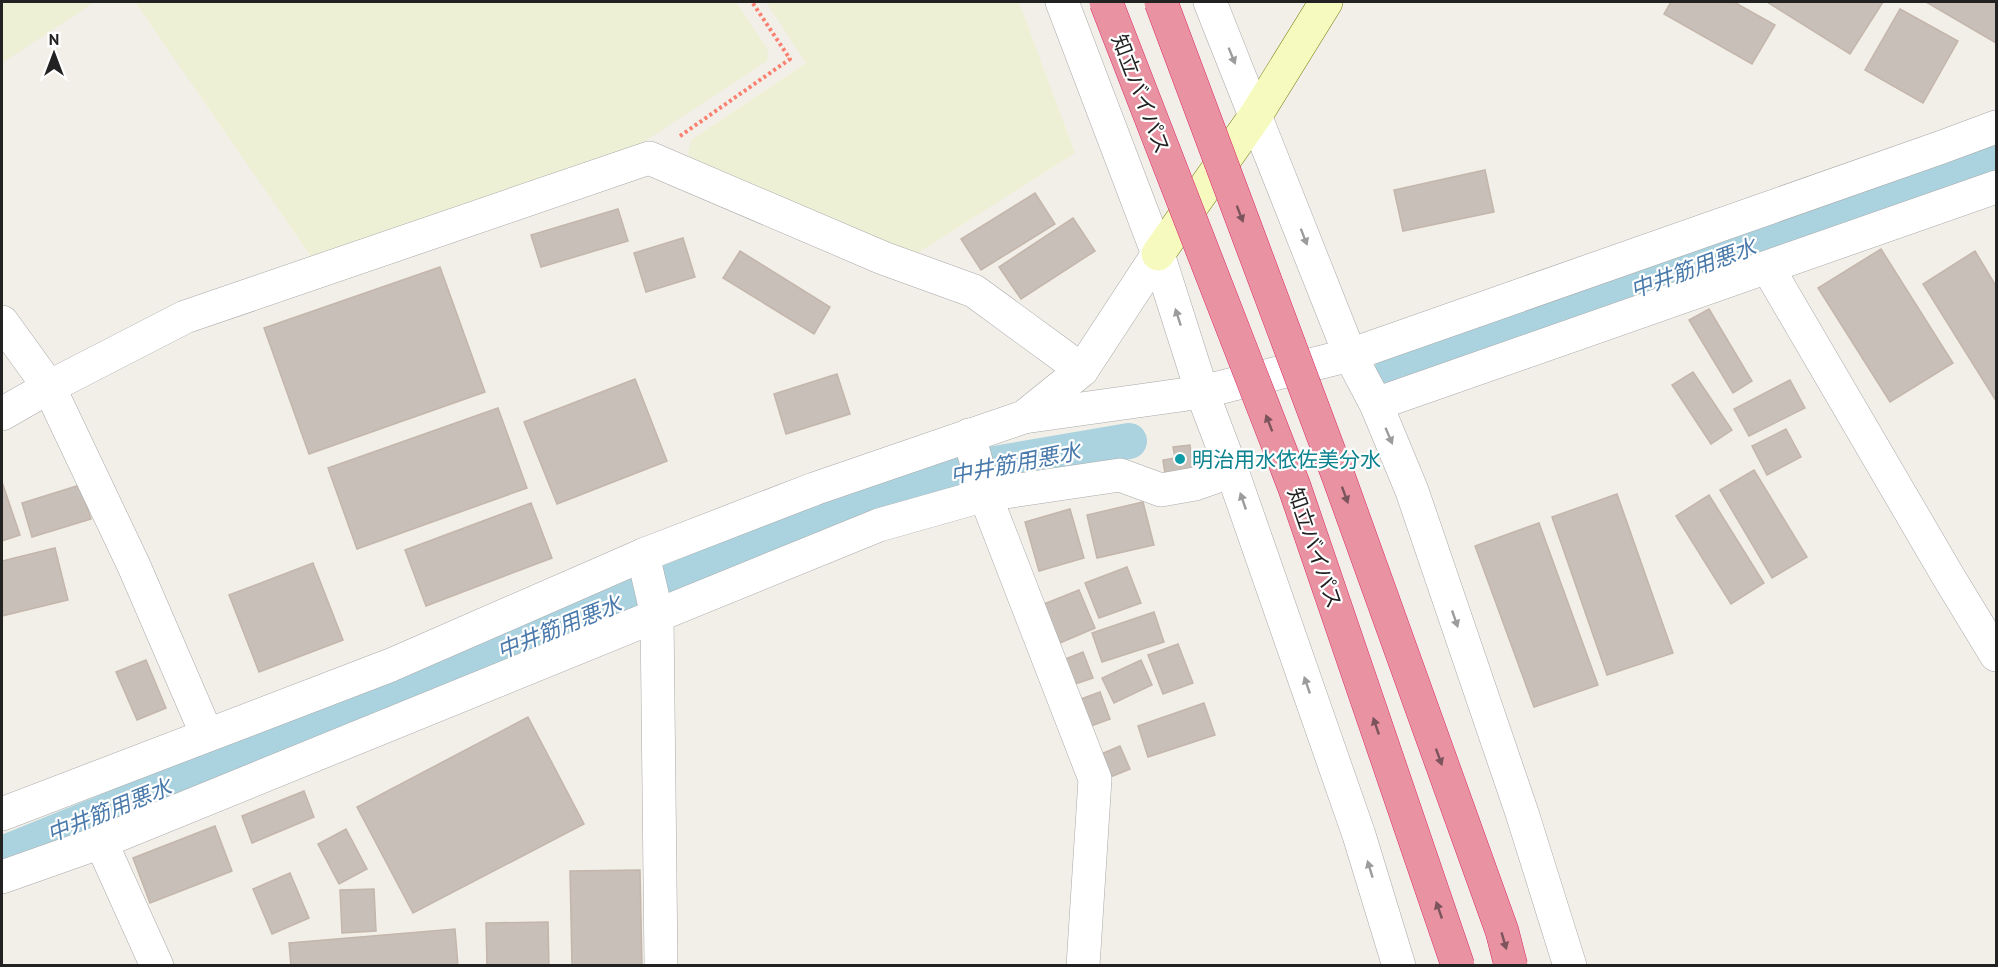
<svg xmlns="http://www.w3.org/2000/svg" width="1998" height="967" font-family="'PT Sans','Noto Sans JP',sans-serif">
<rect width="100%" height="100%" fill="#f2efe9"/>
<g fill="#eef0d5">
<polygon points="2,2 95,2 2,63"/>
<polygon points="135,2 736,2 768,50 767,61 627,153 312,258"/>
<polygon points="766,2 1019,2 1075,153 913,256 697,167 688,154 691,140 806,63"/>
</g>
<g fill="none" stroke-linecap="round" stroke-linejoin="round">
<g stroke="#aad3df" stroke-width="36">
<polyline points="1390,375 1996,160"/>
<polyline points="2,854 862,504 971,468 1129,441"/>
</g>
</g>
<g fill="#c7bfb8" stroke="#c4b6ab" stroke-width="1.5">
<polygon points="1671,2 1734,2 1775,25 1752,64 1664,14"/>
<polygon points="1767,2 1883,2 1850,54"/>
<polygon points="1926,2 1996,2 1996,43"/>
<polygon points="1900,9 1958,41 1923,103 1865,70"/>
<polygon points="1485,170 1494,212 1403,231 1394,190"/>
<polygon points="1035,193 1055,224 981,270 961,239"/>
<polygon points="618,209 628,241 541,267 531,235"/>
<polygon points="1073,218 1095,251 1021,299 999,267"/>
<polygon points="683,238 695,277 646,292 634,253"/>
<polygon points="1881,249 1953,363 1890,402 1818,288"/>
<polygon points="740,251 830,307 814,334 723,278"/>
<polygon points="1975,251 1996,286 1996,401 1923,284"/>
<polygon points="440,267 485,392 309,454 264,328"/>
<polygon points="1709,309 1752,381 1733,393 1689,320"/>
<polygon points="1693,372 1732,430 1711,444 1672,385"/>
<polygon points="837,374 850,414 786,434 774,394"/>
<polygon points="635,379 667,461 557,504 524,422"/>
<polygon points="1790,380 1805,408 1749,436 1734,409"/>
<polygon points="498,408 527,488 357,549 328,468"/>
<polygon points="1786,429 1801,457 1767,475 1752,446"/>
<polygon points="1190,445 1193,470 1165,474 1163,460 1175,458 1173,447"/>
<polygon points="1754,470 1807,557 1772,578 1720,490"/>
<polygon points="2,482 20,535 2,541"/>
<polygon points="80,485 91,519 32,537 22,503"/>
<polygon points="1617,494 1673,653 1607,675 1552,517"/>
<polygon points="1709,495 1764,583 1731,604 1676,516"/>
<polygon points="1143,502 1154,545 1097,558 1087,515"/>
<polygon points="531,503 552,558 426,606 405,550"/>
<polygon points="1070,509 1084,558 1039,571 1025,522"/>
<polygon points="1539,523 1598,685 1534,707 1475,546"/>
<polygon points="55,548 68,600 2,616 2,561"/>
<polygon points="313,563 343,640 259,672 229,595"/>
<polygon points="1127,567 1141,603 1099,618 1085,583"/>
<polygon points="1079,590 1095,628 1060,643 1044,604"/>
<polygon points="1154,612 1164,642 1102,662 1092,633"/>
<polygon points="1178,644 1193,683 1163,694 1148,655"/>
<polygon points="1083,652 1093,678 1072,685 1063,660"/>
<polygon points="146,660 166,708 137,720 116,672"/>
<polygon points="1141,660 1152,685 1114,703 1102,678"/>
<polygon points="1100,692 1110,719 1091,726 1081,699"/>
<polygon points="1204,703 1215,735 1148,757 1138,726"/>
<polygon points="528,717 584,824 413,913 357,807"/>
<polygon points="1120,746 1130,769 1108,778 1099,755"/>
<polygon points="304,791 314,817 252,843 242,816"/>
<polygon points="215,826 232,871 150,903 133,858"/>
<polygon points="346,829 367,869 339,884 318,844"/>
<polygon points="640,870 642,966 572,966 570,871"/>
<polygon points="290,873 309,918 272,934 253,889"/>
<polygon points="374,889 376,931 342,933 340,890"/>
<polygon points="548,922 549,966 487,966 486,923"/>
<polygon points="455,929 458,966 291,966 289,943"/>
</g>
<g fill="none" stroke-linecap="round" stroke-linejoin="round">
<defs>
<g id="street">
<polyline points="1062,2 1158,254 1202,392 1232,471 1359,835 1399,966"/>
<polyline points="1210,2 1350,355 1376,404 1412,491 1522,813 1570,966"/>
<polyline points="1768,268 1948,576 1996,655"/>
<polyline points="2,322 49,387 134,566 207,735"/>
<polyline points="1376,404 1996,187"/>
<polyline points="2,414 49,387 185,317 649,158 883,258 974,291 1082,370"/>
<polyline points="1024,417 1202,392 1350,355 1942,147 1996,127"/>
<polyline points="969,435 985,495 1120,475 1161,490 1195,484 1232,471"/>
<polyline points="643,555 657,615 661,966"/>
<polyline points="2,814 391,665 643,555 814,489 1024,417 1082,370 1158,254"/>
<polyline points="101,842 157,966"/>
<polyline points="2,877 101,842 879,525 985,495 1095,779 1083,966"/>
</g>
<polyline id="secondary" points="1158,254 1256,115 1326,2"/>
</defs>
<use href="#street" stroke="#a9a9a9" stroke-width="34"/>
<use href="#secondary" stroke="#707d05" stroke-width="34"/>
<polyline stroke="#fa8072" stroke-width="4" stroke-dasharray="3 3" stroke-linecap="butt" points="680,136 790,59 752,2"/>
<use href="#street" stroke="#fff" stroke-width="33"/>
<use href="#secondary" stroke="#f7fabf" stroke-width="33"/>
<defs>
<g id="highway-bridge">
<polyline points="1106,2 1294,486 1458,966"/>
<polyline points="1161,2 1339,478 1502,931 1511,966"/>
</g>
</defs>
<use href="#highway-bridge" stroke="#dc2a67" stroke-width="34" stroke-linecap="butt"/>
<use href="#highway-bridge" stroke="#e892a2" stroke-width="33"/>
</g>
<defs><path id="oneway-solid" d="M-6-.8H1V-3.2L6.5 0L1 3.2V.8H-6Z" transform="scale(1.5)"/></defs>
<g fill="#9c9c9c">
<use href="#oneway-solid" transform="translate(1232 56) rotate(68)"/>
<use href="#oneway-solid" transform="translate(1304 237) rotate(69)"/>
<use href="#oneway-solid" transform="translate(1178 317) rotate(-108)"/>
<use href="#oneway-solid" transform="translate(1389 436) rotate(67)"/>
<use href="#oneway-solid" transform="translate(1243 501) rotate(-109)"/>
<use href="#oneway-solid" transform="translate(1455 619) rotate(71)"/>
<use href="#oneway-solid" transform="translate(1307 685) rotate(-109)"/>
<use href="#oneway-solid" transform="translate(1370 869) rotate(-107)"/>
</g>
<g fill="#7b545c">
<use href="#oneway-solid" transform="translate(1240 214) rotate(69)"/>
<use href="#oneway-solid" transform="translate(1269 423) rotate(-111)"/>
<use href="#oneway-solid" transform="translate(1345 495) rotate(70)"/>
<use href="#oneway-solid" transform="translate(1376 726) rotate(-109)"/>
<use href="#oneway-solid" transform="translate(1439 757) rotate(70)"/>
<use href="#oneway-solid" transform="translate(1439 910) rotate(-109)"/>
<use href="#oneway-solid" transform="translate(1504 941) rotate(74)"/>
</g>
<circle fill="#0f9aa8" stroke="#fff" stroke-width="2" cx="1180" cy="459" r="6"/>
<g text-anchor="middle" dominant-baseline="central" stroke-width="4.5" stroke-linejoin="round" paint-order="stroke">
<g font-size="21" fill="#222" stroke="#fff">
<text transform="translate(1141 94) rotate(69)">知立バイパス</text>
<text transform="translate(1315 548) rotate(71)">知立バイパス</text>
</g>
<g font-size="21" fill="#0d838f" stroke="#fff" text-anchor="start">
<text x="1192" y="459">明治用水依佐美分水</text>
</g>
<g font-size="22" font-style="italic" fill="#4a7aab" stroke="#fff">
<text transform="translate(1693 268) rotate(-20)">中井筋用悪水</text>
<text transform="translate(1015 463) rotate(-11)">中井筋用悪水</text>
<text transform="translate(559 627) rotate(-22)">中井筋用悪水</text>
<text transform="translate(109 810) rotate(-22)">中井筋用悪水</text>
</g>
</g>
<rect width="1998" height="967" fill="none" stroke="#222222" stroke-width="6"/>
<g transform="translate(54 54)" stroke="#ffffff" stroke-width="4.5" paint-order="stroke">
<path d="M0-4.5L10 22L0 15L-10 22Z" fill="#222222"/>
<text y="-9" font-size="16" font-weight="bold" text-anchor="middle" fill="#222222">N</text>
</g>
</svg>
